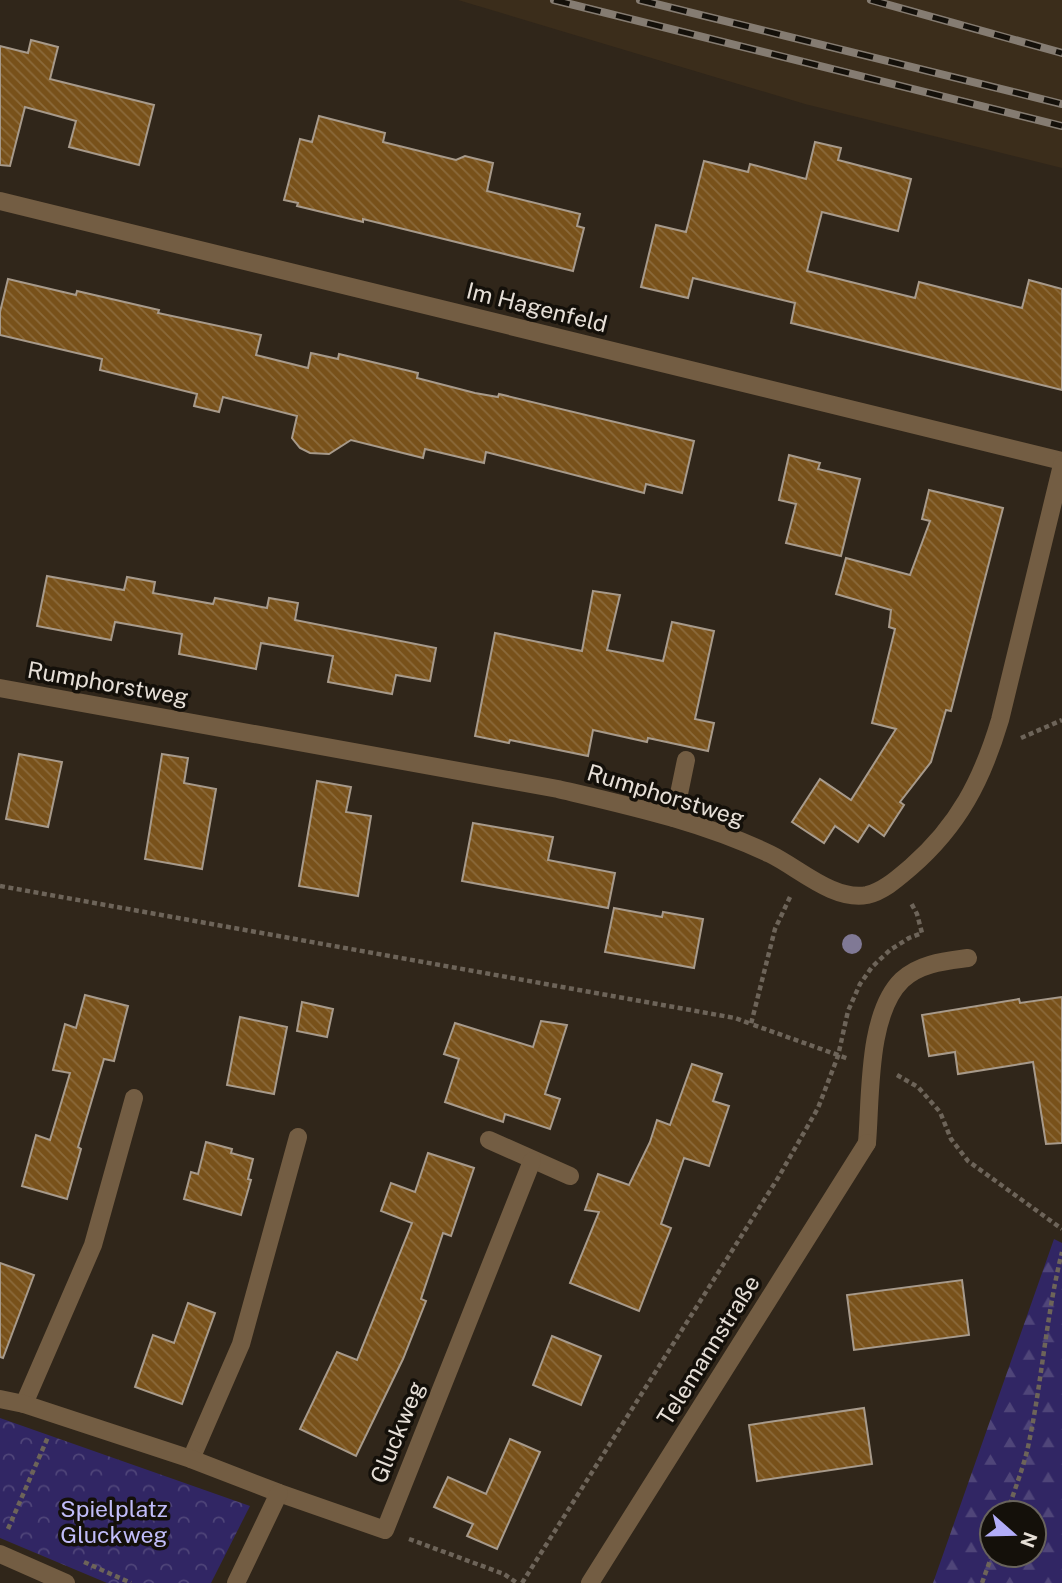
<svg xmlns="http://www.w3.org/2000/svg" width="1062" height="1583" font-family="'Public Sans',sans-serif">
<defs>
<pattern id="forest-firs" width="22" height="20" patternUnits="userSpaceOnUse" patternTransform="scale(1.75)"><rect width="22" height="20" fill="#312664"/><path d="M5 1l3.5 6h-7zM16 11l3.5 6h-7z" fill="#4f4579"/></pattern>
<pattern id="park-crowns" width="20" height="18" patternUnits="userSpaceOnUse" patternTransform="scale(1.75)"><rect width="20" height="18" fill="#312664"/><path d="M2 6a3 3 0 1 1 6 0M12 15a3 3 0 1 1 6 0" fill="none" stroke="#4f4579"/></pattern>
<pattern id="building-back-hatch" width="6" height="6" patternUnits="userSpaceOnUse" patternTransform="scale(1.75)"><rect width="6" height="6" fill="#78511a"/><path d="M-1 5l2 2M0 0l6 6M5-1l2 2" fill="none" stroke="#8b6a3b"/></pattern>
</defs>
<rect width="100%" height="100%" fill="#30261a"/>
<polygon fill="#3b2d1b" points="458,0 1062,0 1062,168 805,104"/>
<path fill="url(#forest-firs)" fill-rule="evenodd" d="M1054 1239 1062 1243V1583H933ZM992 1513H1034V1555H992Z"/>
<polygon fill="url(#park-crowns)" points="0,1418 250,1506 211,1583 107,1583 0,1538"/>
<g fill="url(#building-back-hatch)" stroke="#a79a8b" stroke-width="2">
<polygon points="31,40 58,47 50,79 154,105 139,165 69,147 76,121 25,107 10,166 0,165 0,46 28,53"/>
<polygon points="319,116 385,133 383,142 456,160 465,156 493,163 487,191 580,214 577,226 584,228 573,271 363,219 363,222 297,206 298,203 284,200 300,139 312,142"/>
<polygon points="815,142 841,148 838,160 911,179 898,231 822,212 807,271 915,298 919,282 1022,308 1029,280 1062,289 1062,390 791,323 795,303 693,278 688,298 641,287 656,225 686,232 704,161 748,172 750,164 806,179"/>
<polygon points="8,279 76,295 77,291 159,310 158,313 261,335 256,355 308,368 311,353 338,359 339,354 418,373 417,378 475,393 498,397 499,394 694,441 682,493 646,484 644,493 486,452 484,463 425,449 423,458 351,440 329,454 310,453 300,448 292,438 297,416 223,397 219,412 194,406 197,394 100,370 102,359 0,335 0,312"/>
<polygon points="789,455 820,463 818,469 860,479 841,556 786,543 796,504 779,500"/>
<polygon points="929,490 1003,508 951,711 946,710 931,762 900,802 904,805 884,836 869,825 858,842 835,826 824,843 792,822 820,779 851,800 896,729 872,723 895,629 889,627 891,610 836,594 846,558 910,575 930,521 922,519"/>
<polygon points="47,576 124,590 127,577 155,582 153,593 213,604 215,598 267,608 269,598 298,603 295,620 436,648 430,681 396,675 392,694 328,682 333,656 261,643 256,669 179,654 182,634 115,622 111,640 37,626"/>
<polygon points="593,591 620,595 607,650 663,661 672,622 714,631 695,719 714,723 708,751 648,738 647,742 593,730 588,756 510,740 509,743 475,736 495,633 582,651"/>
<polygon points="19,754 62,762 48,827 6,819"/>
<polygon points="162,754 188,758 184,783 216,789 202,869 145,859"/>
<polygon points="317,781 351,787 346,812 371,816 358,896 299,886"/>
<polygon points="473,823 553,837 548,860 615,873 608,908 462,881"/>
<polygon points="614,908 662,917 663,912 703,919 694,968 605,952"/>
<polygon points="85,995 128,1006 114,1061 104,1059 78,1147 81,1149 67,1199 22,1186 36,1135 50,1140 70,1073 53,1070 65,1024 76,1028"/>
<polygon points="1062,997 1062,1143 1046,1144 1033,1062 958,1074 955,1052 929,1056 922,1015 1019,999 1020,1003"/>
<polygon points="302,1002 333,1009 327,1037 297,1031"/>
<polygon points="240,1017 287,1027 274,1094 227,1085"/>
<polygon points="541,1021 567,1025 545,1094 560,1099 550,1129 505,1114 503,1122 445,1102 459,1059 444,1054 455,1023 533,1047"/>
<polygon points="692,1064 722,1074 713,1101 729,1106 709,1166 684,1158 661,1224 671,1228 639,1311 570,1283 599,1212 585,1210 598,1174 629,1185 650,1142 657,1120 670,1125"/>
<polygon points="206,1142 232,1149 231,1153 253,1159 248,1179 251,1180 241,1215 184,1199 191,1172 198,1174"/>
<polygon points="428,1153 474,1168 451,1236 443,1233 421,1299 426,1301 403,1359 356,1456 300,1429 337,1352 357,1360 412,1223 381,1211 391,1183 415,1192"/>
<polygon points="0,1263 34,1275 3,1358 0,1357"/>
<polygon points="962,1280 969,1335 854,1350 847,1295"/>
<polygon points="188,1303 215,1313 182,1404 135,1387 153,1335 174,1343"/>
<polygon points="552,1336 601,1356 581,1405 533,1385"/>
<polygon points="864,1408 872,1464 757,1481 749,1425"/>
<polygon points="510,1439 540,1452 497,1549 467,1536 473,1524 434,1507 448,1477 486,1494"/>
</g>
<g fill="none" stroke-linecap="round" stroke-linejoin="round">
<g stroke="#6d6459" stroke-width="4.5" stroke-dasharray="5 3.5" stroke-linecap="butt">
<polyline points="1021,738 1062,720"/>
<polyline points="0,886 735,1018 751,1024"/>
<polyline points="790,897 775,929 751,1024 849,1059"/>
<polyline points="897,1075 918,1087 940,1112 951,1139 968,1161 1062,1229"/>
<path d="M1007 1513C1014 1491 1023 1469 1028 1447 1042 1382 1046 1316 1062 1252"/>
<polyline points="8,1529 48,1437"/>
<polyline points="409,1539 504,1574 517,1583"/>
<polyline points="84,1562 131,1583"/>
<polyline points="522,1583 778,1178 818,1108 838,1056 848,1011 860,984 872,967 890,950 909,938 922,933 917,914 910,901"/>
<polyline points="982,1583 992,1555"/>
</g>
<g stroke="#735d43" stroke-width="18">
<polyline points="674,818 686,760"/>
<polyline points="489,1140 570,1176"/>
<path d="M867 1143C871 1097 867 1014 902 980 920 963 946 961 968 958"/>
<polyline points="24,1404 93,1245 134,1098"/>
<polyline points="191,1459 241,1344 298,1137"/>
</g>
<g stroke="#735d43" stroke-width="18">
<polyline points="0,201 1062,461"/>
<path d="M0 688 558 789C630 806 703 822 770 854 799 868 833 901 867 895 884 891 898 878 911 867 959 825 982 780 1000 720L1062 465"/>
<polyline points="0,1399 24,1404 191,1459 279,1493 385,1530 532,1161"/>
<polyline points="0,1554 66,1583"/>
<polyline points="236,1583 279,1493"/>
<polyline points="590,1583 867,1143"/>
</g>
<defs>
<g id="rail">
<polyline points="554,0 1062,126"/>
<polyline points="640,0 1062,104"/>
<polyline points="871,0 1062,53"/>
</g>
</defs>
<use href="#rail" stroke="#857c72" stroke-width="8"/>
<use href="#rail" stroke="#14100a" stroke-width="5" stroke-dasharray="16" stroke-linecap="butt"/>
</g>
<circle fill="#807995" cx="852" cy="944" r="10"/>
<g text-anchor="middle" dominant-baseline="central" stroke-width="7" stroke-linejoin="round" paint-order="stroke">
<g font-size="23" fill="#e6dfd7" stroke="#14100a">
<text transform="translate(537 307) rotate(14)">Im Hagenfeld</text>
<text transform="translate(108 683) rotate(10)">Rumphorstweg</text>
<text transform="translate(666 795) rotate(17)">Rumphorstweg</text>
<text transform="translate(708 1350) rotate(-58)">Telemannstraße</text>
<text transform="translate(397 1432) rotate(-68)">Gluckweg</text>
</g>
<g font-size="23" fill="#c1bdf9" stroke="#14100a">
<text x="114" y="1508">Spielplatz<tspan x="114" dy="26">Gluckweg</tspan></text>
</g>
</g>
<g transform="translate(1013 1534) rotate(110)"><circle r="33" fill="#14100a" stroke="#68635c" stroke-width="2"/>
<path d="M0-5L12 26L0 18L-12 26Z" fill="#b2adf9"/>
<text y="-10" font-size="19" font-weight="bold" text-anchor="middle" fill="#e6dfd7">N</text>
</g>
</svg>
